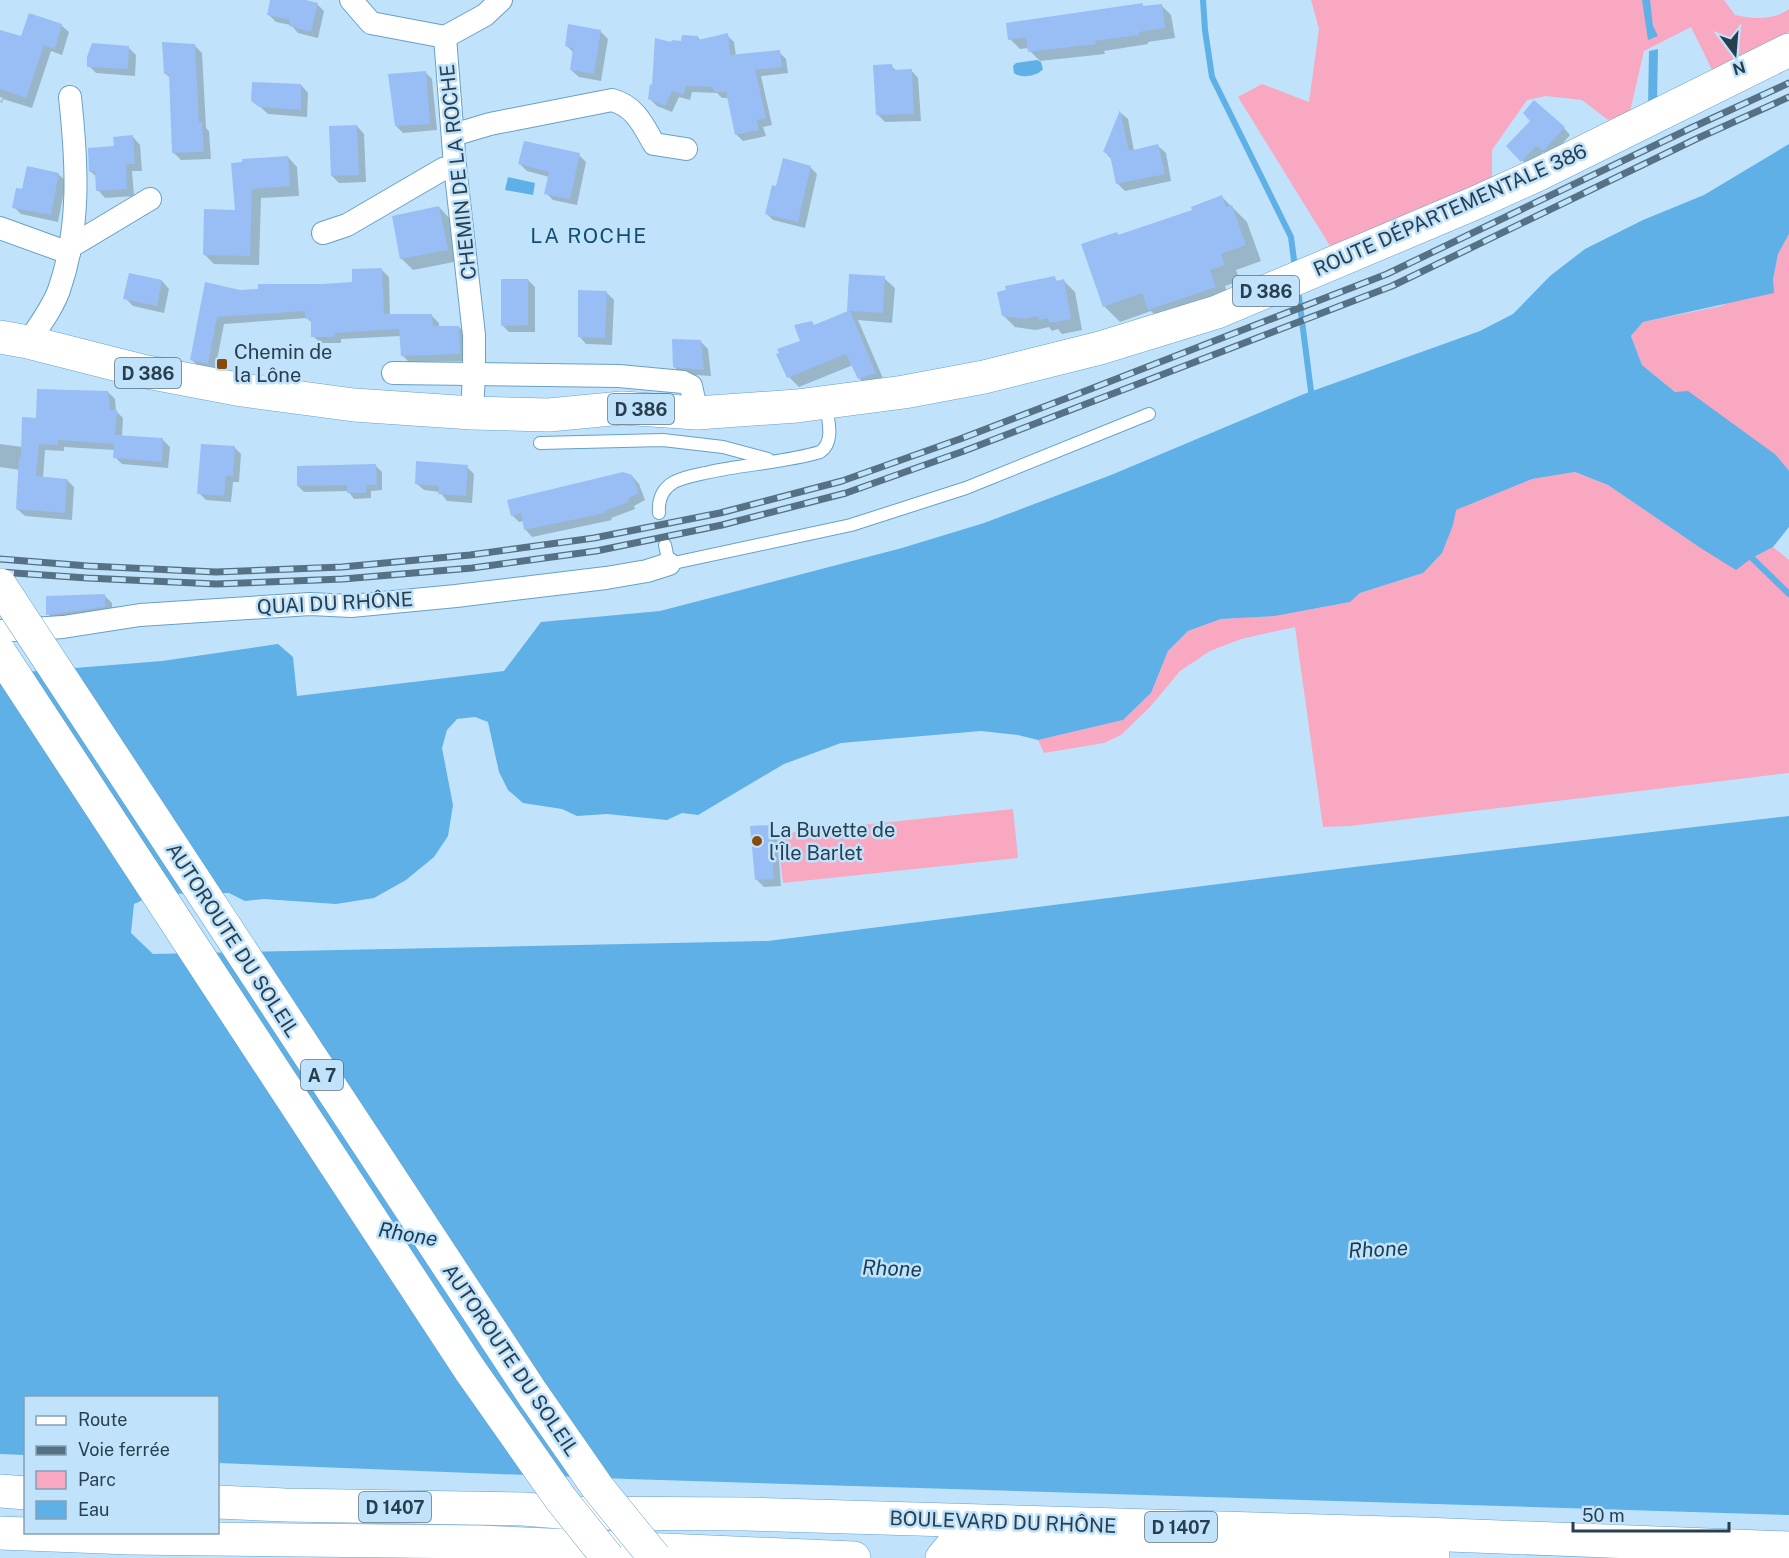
<svg xmlns="http://www.w3.org/2000/svg" width="1789" height="1558" font-family="'Public Sans',sans-serif">
<rect width="100%" height="100%" fill="#c0e3fb"/>
<g fill="#f9a8c1">
<path d="M1311 0H1724L1735 15C1754 19 1772 21 1789 9V32L1714 74 1691 27 1644 51 1630 112 1608 120 1582 100 1546 96 1527 100 1492 150V182L1330 246 1238 97 1262 84 1309 102 1319 29Z"/>
<polygon points="1789,234 1789,471 1776,455 1675,392 1642,365 1631,336 1643,322 1721,306 1773,280 1778,254"/>
<polygon points="1575,472 1608,485 1699,547 1752,558 1773,547 1789,560 1789,773 1350,826 1323,827 1295,627 1241,639 1210,651 1180,671 1150,707 1121,735 1104,743 1044,753 1038,740 1123,720 1151,693 1168,651 1188,631 1221,619 1275,616 1350,602 1360,593 1423,573 1453,525 1455,510 1532,479"/>
<polygon points="1013,809 1018,858 783,883 777,834"/>
</g>
<g fill="#5eb0e6">
<polygon points="1642,0 1650,0 1653,26 1658,36 1648,40"/>
<polygon points="1658,49 1657,102 1648,107 1649,51"/>
<path d="M1037 60 1041 62 1043 69C1038 76 1021 79 1014 73L1013 66 1016 63Z"/>
<polygon points="1789,144 1789,234 1778,254 1773,280 1774,293 1643,322 1631,336 1642,365 1675,392 1688,391 1776,455 1789,471 1789,527 1773,547 1752,558 1736,570 1699,547 1608,485 1575,472 1532,479 1456,510 1453,525 1442,553 1423,573 1360,593 1350,602 1275,616 1221,619 1188,631 1168,651 1151,693 1123,720 1038,740 1018,735 981,731 841,743 784,764 698,815 682,813 667,820 607,814 577,816 562,809 523,803 508,790 499,772 488,722 475,717 457,719 447,730 442,748 453,805 448,836 434,857 406,880 374,898 336,904 264,899 245,901 229,893 156,894 134,904 131,933 153,954 768,941 1354,867 1789,816 1789,1515 628,1479 218,1463 218,1398 26,1398 25,1455 0,1454 0,674 162,661 278,644 293,657 297,696 504,671 541,622 660,611 902,548 984,523 1111,475 1304,394 1480,331 1513,314 1550,276 1585,249 1643,220 1704,195"/>
<polygon points="508,177 535,183 533,195 505,190"/>
</g>
<g fill="#0003">
<polygon points="271,0 299,0 317,4 324,11 318,38 298,33 291,25 276,22 268,14"/>
<polygon points="1142,5 1145,8 1161,5 1171,15 1175,38 1148,42 1148,44 1104,51 1105,54 1040,61 1030,51 1029,48 1020,49 1010,39"/>
<polygon points="30,15 62,26 69,32 62,55 51,51 32,108 3,99 2,103 0,102 3,98 0,97 0,38 22,38"/>
<polygon points="600,31 608,39 601,81 579,77 571,70 574,53 567,46"/>
<polygon points="727,35 734,42 736,56 779,52 786,59 788,73 761,76 772,125 763,127 766,136 743,141 736,134 728,98 722,98 717,93 692,92 690,100 679,97 672,112 657,106 650,99 672,44 682,43 698,37 701,41"/>
<polygon points="194,45 202,53 206,128 209,131 211,159 181,160 174,153 171,79 166,74"/>
<polygon points="129,48 136,55 135,76 96,73 89,66"/>
<polygon points="891,66 897,71 911,70 918,78 921,121 885,122 878,115"/>
<polygon points="425,72 432,79 437,130 403,133 396,126"/>
<polygon points="301,85 308,93 307,117 268,114 253,100"/>
<polygon points="1121,113 1128,119 1134,151 1158,146 1166,153 1171,181 1125,191 1117,183 1112,160 1105,152"/>
<polygon points="357,126 364,134 366,182 339,183 332,176"/>
<polygon points="1564,128 1570,135 1551,157 1543,152 1529,167 1508,146"/>
<polygon points="133,137 140,145 142,171 132,171 134,196 105,198 98,190 97,177 90,171 115,148"/>
<polygon points="579,155 586,162 577,205 553,200 546,193 549,177 527,171 520,164"/>
<polygon points="288,157 297,167 299,196 261,198 259,265 214,264 204,254 236,212 232,164"/>
<polygon points="810,167 817,174 805,228 773,220 767,214 777,188"/>
<polygon points="58,174 66,181 58,222 21,214 14,207"/>
<polygon points="1222,197 1247,222 1261,261 1236,270 1240,281 1225,286 1231,303 1165,325 1151,311 1120,322 1104,306 1117,233 1120,236 1194,211"/>
<polygon points="439,207 450,219 459,261 413,270 401,258"/>
<polygon points="382,270 389,277 390,316 432,316 439,323 439,328 459,327 466,334 467,361 409,362 402,355 401,336 341,339 341,343 320,343 313,336 312,323 307,318 224,324 215,370 199,367 192,360 228,293 354,283"/>
<polygon points="884,278 895,288 892,323 858,320 885,383 869,389 859,378 853,365 799,387 789,377 802,342 815,326 850,312 848,310"/>
<polygon points="1054,278 1058,282 1064,281 1075,292 1082,330 1062,334 1058,329 1052,331 1049,327 1036,330 1015,327 1003,315"/>
<polygon points="528,280 535,287 535,332 509,332 502,325"/>
<polygon points="162,281 169,289 164,313 133,306 125,298"/>
<polygon points="607,293 614,300 612,345 586,344 579,336"/>
<polygon points="701,342 708,349 711,376 682,374 674,367"/>
<polygon points="108,392 115,399 116,411 123,418 122,437 163,440 170,447 168,468 122,464 115,457 115,450 64,447 64,451 45,450 43,478 67,480 74,487 72,520 25,516 17,509 20,470 0,467 0,444 22,447 37,419"/>
<polygon points="234,447 241,454 239,482 233,482 231,502 206,500 199,493"/>
<polygon points="376,466 382,472 382,490 371,491 371,498 354,499 348,491 304,492 298,486"/>
<polygon points="467,467 474,474 472,503 447,501 440,492 424,490 416,483"/>
<polygon points="632,476 639,484 645,500 634,506 635,509 611,518 612,520 532,537 525,529 523,521 519,522 512,515"/>
<polygon points="104,595 112,603 112,614 55,621 48,614"/>
<polygon points="770,826 777,834 781,886 764,887 756,879"/>
</g>
<g fill="none" stroke-linecap="round" stroke-linejoin="round">
<g stroke="#5eb0e6" stroke-width="6">
<polyline points="1203,0 1205,30 1212,77 1291,237 1295,268"/>
<polyline points="1298,290 1312,399"/>
<polyline points="1752,558 1789,594"/>
</g>
</g>
<g fill="#99bdf5">
<polygon points="270,0 306,0 318,3 311,32 289,26 290,20 267,15"/>
<polygon points="1143,3 1143,6 1162,4 1165,28 1139,32 1139,35 1095,41 1096,44 1028,52 1026,37 1008,40 1006,23"/>
<polygon points="29,13 62,24 55,49 44,45 26,98 0,89 0,30 21,36"/>
<polygon points="568,24 601,30 594,74 570,70 573,48 565,46"/>
<polygon points="728,33 730,55 780,50 782,67 755,70 766,118 757,120 759,130 735,135 726,92 714,92 713,87 686,86 683,95 672,91 665,106 648,99 650,84 652,85 655,38 671,42 672,40 681,41 682,35 698,36 698,40"/>
<polygon points="162,42 195,44 199,122 202,122 204,152 172,153 169,74 164,74"/>
<polygon points="92,43 129,46 128,69 87,67 87,57"/>
<polygon points="892,64 893,70 912,69 914,114 876,115 873,65"/>
<polygon points="426,71 430,124 395,126 388,74"/>
<polygon points="252,82 301,84 301,110 259,107 251,101"/>
<polygon points="1534,100 1565,127 1543,151 1536,146 1521,162 1506,146 1530,121 1523,113"/>
<polygon points="1120,110 1129,151 1158,144 1165,174 1116,184 1110,155 1103,152"/>
<polygon points="357,125 359,175 331,176 329,126"/>
<polygon points="133,135 135,164 126,164 127,189 96,191 95,171 89,172 88,148 114,146 113,137"/>
<polygon points="524,141 580,153 570,199 544,194 549,172 518,164"/>
<polygon points="288,156 290,186 252,189 250,256 203,255 204,209 235,210 231,163 242,162 242,159"/>
<polygon points="783,158 811,166 798,222 765,214 772,185 776,186"/>
<polygon points="27,166 59,173 51,215 12,208 16,188 22,189"/>
<polygon points="1222,195 1226,207 1232,205 1246,245 1221,254 1225,265 1210,270 1216,287 1148,310 1142,293 1103,307 1081,244 1117,232 1118,235 1192,210 1191,207"/>
<polygon points="439,206 448,250 400,259 392,216"/>
<polygon points="382,268 384,314 432,314 433,326 459,326 460,354 401,356 399,329 334,333 334,337 311,337 311,318 306,319 305,311 217,317 208,364 190,360 205,282 240,290 258,289 258,284 322,284 352,282 352,269"/>
<polygon points="129,273 162,280 157,306 123,299"/>
<polygon points="849,274 885,276 883,313 850,311 876,373 858,379 846,354 787,378 776,354 779,353 777,349 800,341 794,325 812,321 814,325 848,311 847,311"/>
<polygon points="1055,276 1056,281 1064,279 1071,319 1049,323 1048,318 1039,320 1038,316 1023,319 1002,316 997,292 1006,290 1005,286"/>
<polygon points="501,279 528,279 528,325 501,326"/>
<polygon points="578,290 607,291 605,338 578,337"/>
<polygon points="672,339 701,340 704,370 673,367"/>
<polygon points="37,389 108,391 110,410 117,410 115,435 163,438 162,462 113,458 114,444 58,440 58,445 39,444 36,476 67,479 65,513 16,509 19,457 21,457 22,417 36,418"/>
<polygon points="201,444 235,446 233,476 226,476 224,496 197,494"/>
<polygon points="416,461 468,465 466,496 438,494 439,486 415,484"/>
<polygon points="376,464 377,485 366,485 366,493 347,493 347,485 297,486 297,466"/>
<polygon points="623,472 632,475 639,493 628,498 629,502 605,511 605,513 524,530 521,513 511,516 507,500"/>
<polygon points="105,594 105,607 46,615 46,596"/>
<polygon points="770,825 774,879 755,880 750,826"/>
</g>
<g fill="none" stroke-linecap="round" stroke-linejoin="round">
<defs>
<g id="lane">
<polyline points="540,443 663,440 723,447 768,459"/>
<path d="M659 513C658 500 662 489 674 482 684 477 695 475 705 473 743 464 783 463 820 452 835 442 828 421 826 404"/>
<polyline points="665,545 669,564 851,525 966,488 1149,414"/>
</g>
<g id="street">
<polyline points="351,0 371,23 445,37 455,166 474,335 474,373 472,413"/>
<polyline points="445,37 485,15 501,0"/>
<path d="M453 135 490 124 612 100C635 106 643 125 654 144L686 149"/>
<polyline points="0,228 69,253"/>
<polyline points="323,233 347,225 443,169 455,166"/>
<polyline points="70,247 150,199"/>
<path d="M28 342C39 326 52 309 59 290 81 227 77 162 70 97"/>
<polyline points="393,373 619,376 683,382 691,386 697,413"/>
<polyline points="0,631 63,627 140,615 310,604 351,606 456,596 606,578 647,571 669,564"/>
</g>
<polyline id="primary" points="0,337 28,342 142,371 242,390 354,405 472,413 549,415 622,408 697,413 797,406 904,392 984,377 1100,348 1217,312 1475,203 1537,175 1789,50"/>
<g id="highway">
<polyline points="0,1491 26,1493"/>
<polyline points="218,1502 285,1505 523,1509 572,1513 746,1514 1423,1534 1789,1548"/>
<polyline points="0,1533 130,1538 480,1542 854,1558"/>
<polyline points="942,1558 952,1546 983,1543 1141,1551 1380,1557 1433,1555"/>
</g>
</defs>
<use href="#lane" stroke="#67a0c6" stroke-width="14"/>
<use href="#street" stroke="#67a0c6" stroke-width="24"/>
<use href="#primary" stroke="#67a0c6" stroke-width="34"/>
<use href="#highway" stroke="#67a0c6" stroke-width="34"/>
<use href="#lane" stroke="#fff" stroke-width="12"/>
<use href="#street" stroke="#fff" stroke-width="22"/>
<use href="#primary" stroke="#fff" stroke-width="33"/>
<use href="#highway" stroke="#fff" stroke-width="33"/>
<defs>
<g id="rail">
<polyline points="0,559 88,566 216,572 342,567 470,555 594,538 720,513 842,481 960,439 1075,395 1387,274 1691,128 1789,83"/>
<polyline points="0,572 87,578 216,584 343,579 472,568 596,551 722,525 846,493 964,451 1392,286 1696,139 1789,97"/>
</g>
</defs>
<use href="#rail" stroke="#557183" stroke-width="7"/>
<use href="#rail" stroke="#c0e3fb" stroke-width="4.5" stroke-dasharray="14" stroke-linecap="butt"/>
<defs>
<g id="highway-bridge">
<polyline points="0,585 532,1393 598,1488 655,1558"/>
<polyline points="0,653 470,1370 560,1498 608,1558"/>
</g>
</defs>
<use href="#highway-bridge" stroke="#67a0c6" stroke-width="34" stroke-linecap="butt"/>
<use href="#highway-bridge" stroke="#fff" stroke-width="33"/>
</g>
<g fill="#884b0a" stroke="#c0e3fb" stroke-width="2">
<rect x="216" y="358" width="12" height="12" rx="3"/>
<circle cx="757" cy="841" r="6"/>
</g>
<g text-anchor="middle" dominant-baseline="central" stroke-width="5" stroke-linejoin="round" paint-order="stroke">
<g fill="#c0e3fb" stroke="#557083" stroke-width="1.5">
<rect x="1233" y="276" width="66" height="30" rx="4.5"/>
<rect x="115" y="358" width="66" height="30" rx="4.5"/>
<rect x="608" y="394" width="66" height="30" rx="4.5"/>
<rect x="301" y="1060" width="42" height="30" rx="4.5"/>
<rect x="359" y="1492" width="72" height="30" rx="4.5"/>
<rect x="1145" y="1512" width="72" height="30" rx="4.5"/>
</g>
<g font-size="18" font-weight="bold" fill="#273f4f">
<text x="1266" y="291">D 386</text>
<text x="148" y="373">D 386</text>
<text x="641" y="409">D 386</text>
<text x="322" y="1075">A 7</text>
<text x="395" y="1507">D 1407</text>
<text x="1181" y="1527">D 1407</text>
</g>
<g font-size="20" fill="#273f4f" stroke="#c0e3fb">
<text transform="translate(458 172) rotate(-96)">CHEMIN DE LA ROCHE</text>
<text transform="translate(1450 210) rotate(-24)">ROUTE DÉPARTEMENTALE 386</text>
<text transform="translate(335 603) rotate(-3)">QUAI DU RHÔNE</text>
<text transform="translate(233 940) rotate(57)">AUTOROUTE DU SOLEIL</text>
<text transform="translate(511 1360) rotate(56)">AUTOROUTE DU SOLEIL</text>
<text transform="translate(1003 1522) rotate(2)">BOULEVARD DU RHÔNE</text>
</g>
<g font-size="20" fill="#273f4f" stroke="#c0e3fb" text-anchor="start">
<text x="234" y="352">Chemin de<tspan x="234" dy="23">la Lône</tspan></text>
<text x="769" y="830">La Buvette de<tspan x="769" dy="23">l'Île Barlet</tspan></text>
</g>
<g font-size="21" letter-spacing="1.5" fill="#114e70" stroke="#c0e3fb">
<text x="589" y="235">LA ROCHE</text>
</g>
<g font-size="21" font-style="italic" fill="#193d53" stroke="#c0e3fb">
<text transform="translate(408 1234) rotate(10)">Rhone</text>
<text transform="translate(1378 1249) rotate(-3)">Rhone</text>
<text transform="translate(892 1268) rotate(2)">Rhone</text>
</g>
</g>
<rect x="24" y="1396" width="195" height="138" fill="#c0e3fb" stroke="#83a1b6" stroke-width="1.5"/>
<rect x="36" y="1416" width="30" height="9" fill="#ffffff" stroke="#83a1b6" stroke-width="1.5"/>
<text x="78" y="1426" font-size="18" fill="#273f4f">Route</text>
<rect x="36" y="1446" width="30" height="9" fill="#557183" stroke="#83a1b6" stroke-width="1.5"/>
<text x="78" y="1456" font-size="18" fill="#273f4f">Voie ferrée</text>
<rect x="36" y="1471" width="30" height="18" fill="#f9a8c1" stroke="#83a1b6" stroke-width="1.5"/>
<text x="78" y="1486" font-size="18" fill="#273f4f">Parc</text>
<rect x="36" y="1501" width="30" height="18" fill="#5eb0e6" stroke="#83a1b6" stroke-width="1.5"/>
<text x="78" y="1516" font-size="18" fill="#273f4f">Eau</text>
<g transform="translate(1735 54) rotate(164)" stroke="#c0e3fb" stroke-width="4.5" paint-order="stroke">
<path d="M0-4.5L10 22L0 15L-10 22Z" fill="#273f4f"/>
<text y="-9" font-size="16" font-weight="bold" text-anchor="middle" fill="#273f4f">N</text>
</g>
<path d="M1573 1522v9h156v-9" fill="none" stroke="#273f4f" stroke-width="3"/>
<text x="1582" y="1522" font-size="18" fill="#273f4f" stroke="#c0e3fb" stroke-width="4.5" paint-order="stroke">50 m</text>
</svg>
